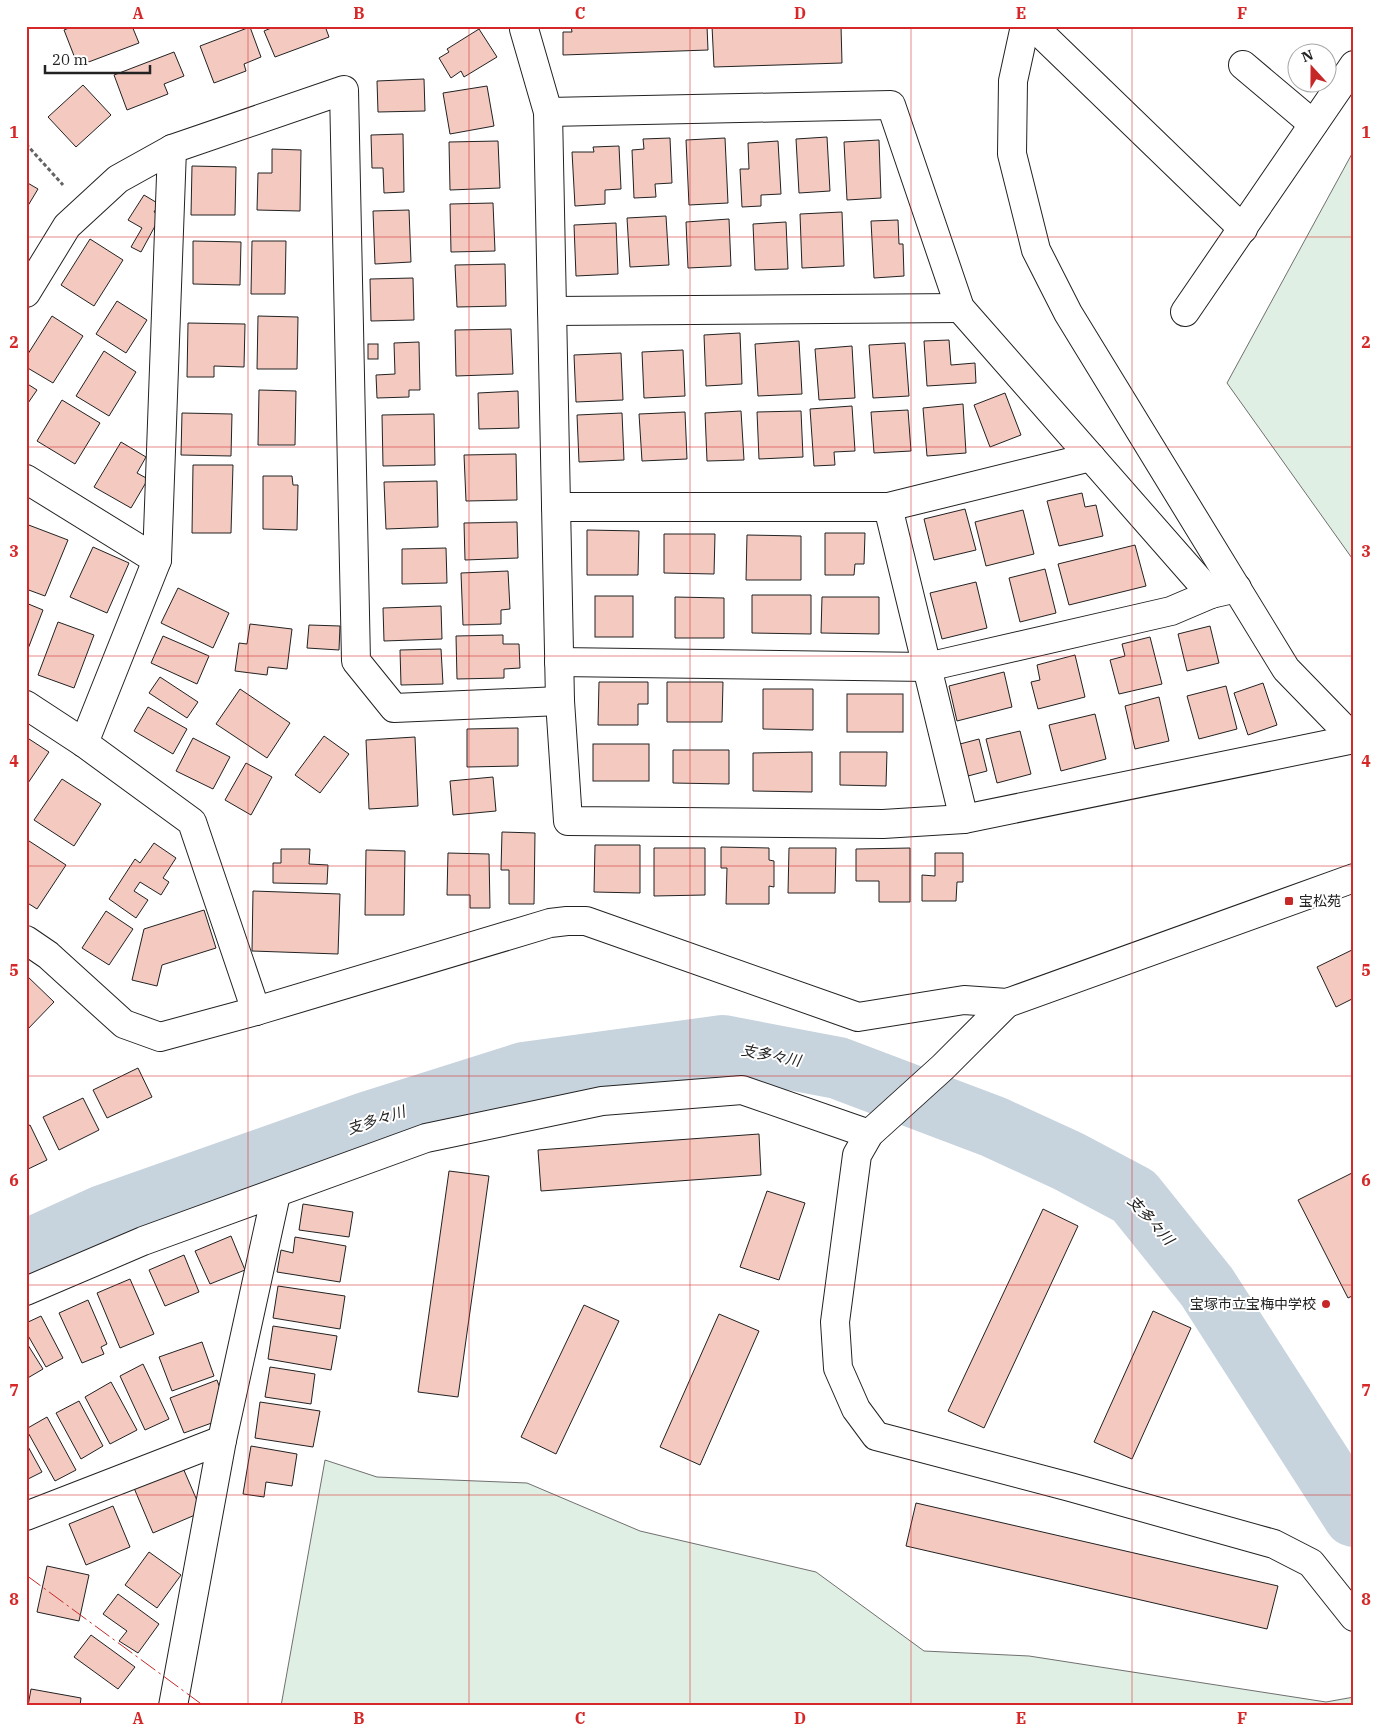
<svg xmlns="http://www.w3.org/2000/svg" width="1380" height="1732" font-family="'IBM Plex Serif','Noto Sans JP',serif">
<rect width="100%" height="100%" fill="#fff"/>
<g fill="#e0efe3" stroke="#6f6f6f">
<polygon points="1354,150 1354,561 1227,383"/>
<polygon points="325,1460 377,1477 527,1483 640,1531 816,1572 924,1651 1029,1656 1326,1702 1354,1697 1354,1706 281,1706"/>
</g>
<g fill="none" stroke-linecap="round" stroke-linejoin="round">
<polyline stroke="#c7d3dd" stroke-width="62" points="26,1251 103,1216 369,1122 524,1073 723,1046 838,1068 994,1127 1068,1161 1134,1196 1207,1287 1354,1516"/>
</g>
<g fill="#f3c9c0" stroke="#222">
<polygon points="74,26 132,26 139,43 78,66 64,30"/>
<polygon points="276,26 325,26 329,37 275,57 264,31"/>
<polygon points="571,26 707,26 708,50 563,55 563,32 572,32"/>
<polygon points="712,26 841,26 842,63 714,67"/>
<polygon points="250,27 261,57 244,64 246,71 214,83 200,46"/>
<polygon points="479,29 497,57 464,77 461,71 451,78 439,58 449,52 447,49"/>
<polygon points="174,52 184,76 164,84 168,94 127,110 114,75"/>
<polygon points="424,79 425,111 378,112 377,81"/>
<polygon points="83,85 111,115 76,147 48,117"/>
<polygon points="487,86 494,126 450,134 443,93"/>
<polygon points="403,134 404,192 384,193 383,168 372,168 371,135"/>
<polygon points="827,137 830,191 799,193 796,139"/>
<polygon points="670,138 672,183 655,184 656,197 634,198 632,150 644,149 643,139"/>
<polygon points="725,138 728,203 689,205 686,140"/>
<polygon points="879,140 881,198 847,200 844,142"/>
<polygon points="498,141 500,188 450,190 449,142"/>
<polygon points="778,141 781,194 761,195 761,206 742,207 740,169 749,169 748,143"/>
<polygon points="619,146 621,189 605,190 605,204 575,206 572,152 594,152 593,147"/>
<polygon points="272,149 301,150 300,211 257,210 258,173 272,173"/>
<polygon points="192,166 236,167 235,215 191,215"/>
<polygon points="26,182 38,189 26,209"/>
<polygon points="144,195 159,204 154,212 161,215 141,252 131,247 142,228 128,220"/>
<polygon points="493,203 495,251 451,252 450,204"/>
<polygon points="409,210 411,262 375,264 373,211"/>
<polygon points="842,212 844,266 802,268 800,214"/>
<polygon points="666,216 669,265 630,267 627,218"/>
<polygon points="729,219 731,266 688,268 686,222"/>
<polygon points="898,220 899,244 903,244 904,276 874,278 871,221"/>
<polygon points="786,222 788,269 755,270 753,224"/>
<polygon points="616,223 618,274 576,276 574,225"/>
<polygon points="90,239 123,260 94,306 61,285"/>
<polygon points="193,241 241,242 240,285 193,284"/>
<polygon points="252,241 286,241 285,294 251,294"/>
<polygon points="505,264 506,306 457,307 455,265"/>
<polygon points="413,278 414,320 371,321 370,279"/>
<polygon points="117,301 147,320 126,353 96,334"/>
<polygon points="52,316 83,336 53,383 26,367 26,357"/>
<polygon points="258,316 298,317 297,369 257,369"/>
<polygon points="188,323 245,324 244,367 214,366 214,377 187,377"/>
<polygon points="511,329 513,374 456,376 455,330"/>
<polygon points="740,333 742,384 706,386 704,335"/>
<polygon points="949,340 951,365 975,363 976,383 927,386 924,341"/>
<polygon points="799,341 802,394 758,396 755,344"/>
<polygon points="419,342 420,390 409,390 409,397 377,398 376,375 395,374 394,343"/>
<polygon points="905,343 909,396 873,398 869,345"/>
<rect x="368" y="344" width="10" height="15"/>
<polygon points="852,346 855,398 819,400 815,349"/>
<polygon points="683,350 685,396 644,398 642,352"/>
<polygon points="104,351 136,372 109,416 76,396"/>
<polygon points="621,353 623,400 576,402 574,355"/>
<polygon points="26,383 37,390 26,406"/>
<polygon points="259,390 296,391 295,445 258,445"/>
<polygon points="518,391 519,428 479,429 478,393"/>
<polygon points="1005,393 1021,435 990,447 974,405"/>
<polygon points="62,400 100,423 75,464 37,441"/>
<polygon points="963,404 966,453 927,456 923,408"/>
<polygon points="852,406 855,451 834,452 835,465 814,466 810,409"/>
<polygon points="908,410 911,451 874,453 871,412"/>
<polygon points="741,411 744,460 707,461 705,413"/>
<polygon points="801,411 803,457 759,459 757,412"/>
<polygon points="685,412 687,459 642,461 639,414"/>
<polygon points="182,413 232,414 231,456 181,455"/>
<polygon points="622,413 624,460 579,462 577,415"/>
<polygon points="434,414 435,465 383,466 382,415"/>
<polygon points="121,442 146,457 137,473 148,479 131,508 94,487"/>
<polygon points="516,454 517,500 466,501 464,455"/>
<polygon points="193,465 233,465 231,533 192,533"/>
<polygon points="263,476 292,476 293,485 298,485 297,530 263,529"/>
<polygon points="437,481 438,527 386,529 384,482"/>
<polygon points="1082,493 1085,507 1096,505 1103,536 1059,546 1047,501"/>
<polygon points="965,509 976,550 934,560 924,519"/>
<polygon points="1023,510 1034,554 986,566 975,522"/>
<polygon points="517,522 518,558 465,560 464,523"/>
<polygon points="26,524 68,540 45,596 26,589"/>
<polygon points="587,530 639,531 638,575 587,575"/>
<polygon points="825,533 865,533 864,564 855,564 854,575 825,575"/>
<polygon points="664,534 715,534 714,574 664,573"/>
<polygon points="747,535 801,536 801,580 746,580"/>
<polygon points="1135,545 1146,586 1069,605 1058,564"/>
<polygon points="93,547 129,563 107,613 70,597"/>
<polygon points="446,548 447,583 402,584 402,549"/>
<polygon points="1045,569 1056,613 1020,622 1009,578"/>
<polygon points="508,571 510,609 501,610 501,624 463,625 461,573"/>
<polygon points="976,582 987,628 942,639 930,593"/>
<polygon points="178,588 229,613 213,648 161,623"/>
<polygon points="752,595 811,595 811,634 752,633"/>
<rect x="595" y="596" width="38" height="41"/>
<polygon points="675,597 724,598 724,638 675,638"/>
<polygon points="822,597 879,597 879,634 821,633"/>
<polygon points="26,603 43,610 26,654"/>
<polygon points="441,606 442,639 384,641 383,608"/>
<polygon points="58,622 94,635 74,688 38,675"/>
<polygon points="250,624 292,629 287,669 268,667 267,675 235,671 239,643 247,644"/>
<polygon points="309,625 340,626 339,650 307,648"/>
<polygon points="1210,626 1219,663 1187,671 1178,634"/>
<polygon points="503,635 503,644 519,644 520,668 504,669 504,678 457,679 456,636"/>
<polygon points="163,636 209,656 197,684 151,663"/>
<polygon points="1150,637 1162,684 1119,694 1110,660 1125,656 1122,644"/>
<polygon points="441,649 443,684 401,685 400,650"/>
<polygon points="1075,655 1085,697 1038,709 1031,682 1040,680 1037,665"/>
<polygon points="1004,672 1012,707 957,721 949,686"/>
<polygon points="160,677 198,702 187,718 149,693"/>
<polygon points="599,682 648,682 648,704 638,704 638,725 598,725"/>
<polygon points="667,682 723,682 722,722 667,722"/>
<polygon points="1263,683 1277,725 1248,735 1234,693"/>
<polygon points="1226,686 1237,729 1199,739 1187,696"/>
<polygon points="240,689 290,723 267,758 216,724"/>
<polygon points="763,689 813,689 813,730 763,729"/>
<rect x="847" y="694" width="56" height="38"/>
<polygon points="1159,697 1169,741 1135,749 1125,706"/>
<polygon points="148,707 187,729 173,754 134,731"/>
<polygon points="1095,714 1106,759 1061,771 1049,725"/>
<polygon points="518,728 518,766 467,767 467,729"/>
<polygon points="1020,731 1031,774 997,783 986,739"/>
<polygon points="324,736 349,754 320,793 295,775"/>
<polygon points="26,737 49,752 26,786"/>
<polygon points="415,737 418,806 369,809 366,740"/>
<polygon points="193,738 230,757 213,789 176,771"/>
<polygon points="979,739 987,771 968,776 960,744"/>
<rect x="593" y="744" width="56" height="37"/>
<polygon points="673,750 729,750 729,784 673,783"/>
<polygon points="812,752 812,792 753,791 753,753"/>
<polygon points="840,752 887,752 886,786 840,785"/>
<polygon points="246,763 272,777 251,815 225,800"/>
<polygon points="493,777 496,811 453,815 450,781"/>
<polygon points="62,779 101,804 74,846 34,820"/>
<polygon points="502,832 535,833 534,904 509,904 509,870 501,870"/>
<polygon points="26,839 66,865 37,909 26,902"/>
<polygon points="154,843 176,858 163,878 169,882 161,895 140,882 134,891 148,900 136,918 109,899 135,859 140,863"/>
<polygon points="595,845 640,845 640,893 594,892"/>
<polygon points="721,847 769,848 769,860 774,861 774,887 769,886 769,904 726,904 727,868 721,868"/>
<polygon points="654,848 705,848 705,895 654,896"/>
<polygon points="789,848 836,848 835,893 788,893"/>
<polygon points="910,848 910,902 879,902 879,881 856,881 856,849"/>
<polygon points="281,849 310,849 309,864 328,865 327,884 273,883 273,863 281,863"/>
<polygon points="366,850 405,851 404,915 365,915"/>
<polygon points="448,853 489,854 490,908 470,908 470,895 447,895"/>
<polygon points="935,853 963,853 963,882 957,882 956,901 922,901 922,875 935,876"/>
<polygon points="253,891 340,894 338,954 252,951"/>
<polygon points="204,910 216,948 162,965 157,986 132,980 144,929"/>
<polygon points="106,911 133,929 109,965 82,948"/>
<polygon points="1354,949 1354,1002 1352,999 1336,1007 1317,967"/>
<polygon points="26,975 54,1002 26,1031"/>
<polygon points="138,1068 152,1097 107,1118 93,1090"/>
<polygon points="83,1098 99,1130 59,1150 43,1117"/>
<polygon points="30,1125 47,1160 26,1170 26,1127"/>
<polygon points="759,1134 761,1175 541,1191 538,1150"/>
<polygon points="449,1171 489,1176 458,1397 418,1392"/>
<polygon points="1354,1172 1354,1295 1348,1298 1298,1200"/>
<polygon points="767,1191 805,1203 779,1280 740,1267"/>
<polygon points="303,1204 353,1212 349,1237 299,1230"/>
<polygon points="1043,1209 1078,1226 984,1428 948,1411"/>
<polygon points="231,1236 245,1270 210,1284 195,1251"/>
<polygon points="295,1237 346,1246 340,1282 277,1272 281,1250 293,1253"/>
<polygon points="184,1255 199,1292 165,1306 149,1270"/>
<polygon points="130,1279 154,1334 120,1348 97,1293"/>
<polygon points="278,1286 345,1296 340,1329 273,1318"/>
<polygon points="88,1300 107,1344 101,1347 104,1354 82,1363 59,1313"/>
<polygon points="584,1305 619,1321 556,1454 521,1437"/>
<polygon points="1153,1311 1191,1328 1132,1459 1094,1442"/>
<polygon points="719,1314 759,1331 700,1465 660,1447"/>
<polygon points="41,1316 63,1358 46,1367 26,1332 26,1323"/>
<polygon points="273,1326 337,1336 331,1370 268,1359"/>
<polygon points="26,1342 43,1369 26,1379"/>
<polygon points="202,1342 214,1376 172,1391 159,1357"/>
<polygon points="143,1364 169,1419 145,1430 120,1376"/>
<polygon points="270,1367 315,1374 311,1404 265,1397"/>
<polygon points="217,1380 226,1405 220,1420 184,1433 170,1398"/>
<polygon points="111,1382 137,1430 110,1444 85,1397"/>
<polygon points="79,1401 103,1446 81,1459 56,1413"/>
<polygon points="260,1402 320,1411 313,1447 255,1438"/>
<polygon points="47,1417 76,1470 55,1481 26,1429"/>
<polygon points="26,1443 42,1472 26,1480"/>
<polygon points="251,1446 297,1454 292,1486 266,1482 264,1497 243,1494"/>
<polygon points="183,1468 202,1512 153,1533 134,1488"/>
<polygon points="916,1503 1278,1586 1267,1629 906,1546"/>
<polygon points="113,1506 130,1547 86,1565 69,1524"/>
<polygon points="149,1552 181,1575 157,1608 125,1585"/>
<polygon points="47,1566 89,1575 79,1621 37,1612"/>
<polygon points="118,1594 159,1624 138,1653 119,1641 127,1631 103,1614"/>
<polygon points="91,1635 135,1667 118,1689 74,1657"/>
<polygon points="31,1689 81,1698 80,1706 28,1706"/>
</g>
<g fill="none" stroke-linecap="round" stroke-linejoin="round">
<defs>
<g id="minor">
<polyline points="1025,26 1013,81 1012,154 1036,250 1068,313 1286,669 1354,739"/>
<polyline points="1033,26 1243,229"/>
<polyline points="524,29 548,112 560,701 568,821 883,824 964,819 1354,739"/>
<polyline points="1243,65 1313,124"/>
<polyline points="548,112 891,105 960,308 1211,594 1237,588"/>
<polyline points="26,293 67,226 118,179 172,149 344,90 356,661 394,708 560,701"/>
<polyline points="552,311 960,308"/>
<polyline points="1185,312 1354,65"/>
<polyline points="26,479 157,560"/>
<polyline points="556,507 888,507 1091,457"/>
<polyline points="888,507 964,819"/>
<polyline points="559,662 927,667 1171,611 1211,594"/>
<polyline points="26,705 84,743 192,822 256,1011"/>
<polyline points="84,743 157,560 172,149"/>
<polyline points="26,940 48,955 124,1024 160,1037 256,1011 550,923 567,921 586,921 858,1017 964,1000 1007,1003 1354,878"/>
<polyline points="1007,1003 943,1067 869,1134 857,1155 835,1322 838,1368 856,1409 876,1436 1070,1487 1274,1544 1311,1563 1354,1617"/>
<polyline points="26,1291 143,1241 426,1138 602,1101 742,1090 869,1134"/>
<polyline points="26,1516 222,1440"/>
<polyline points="173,1706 222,1440 276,1194"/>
</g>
</defs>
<use href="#minor" stroke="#222" stroke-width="30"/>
<polyline stroke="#646464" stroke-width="3" stroke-dasharray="4 2.5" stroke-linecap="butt" points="26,144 63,185"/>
<use href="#minor" stroke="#fff" stroke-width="28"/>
<polyline stroke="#c62828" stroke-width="1" stroke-dasharray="18 4 2.5 4" stroke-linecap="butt" points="26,1575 204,1706"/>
</g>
<path fill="none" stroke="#d62828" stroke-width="1" stroke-opacity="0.55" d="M248 26V1706M469 26V1706M690 26V1706M911 26V1706M1132 26V1706M26 237H1354M26 447H1354M26 656H1354M26 866H1354M26 1076H1354M26 1285H1354M26 1495H1354"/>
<g fill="#c62828" stroke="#fff" stroke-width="2">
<rect x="1284" y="896" width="10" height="10" rx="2.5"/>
<circle cx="1326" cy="1304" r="5"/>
</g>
<g text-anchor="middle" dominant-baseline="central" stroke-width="4" stroke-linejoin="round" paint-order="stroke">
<g font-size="14" fill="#222" stroke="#fff" text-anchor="start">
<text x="1299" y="901">宝松苑</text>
<text x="1316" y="1304" text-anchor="end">宝塚市立宝梅中学校</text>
</g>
<g font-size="15" font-style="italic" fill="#222" stroke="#fff">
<text transform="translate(771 1055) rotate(11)">支多々川</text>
<text transform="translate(376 1120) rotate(-18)">支多々川</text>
<text transform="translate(1151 1220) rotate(48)">支多々川</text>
</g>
</g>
<rect width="1380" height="1732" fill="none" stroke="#ffffff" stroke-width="55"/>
<g transform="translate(1312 68) rotate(339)"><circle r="24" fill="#ffffff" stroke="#a7a7a7"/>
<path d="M0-4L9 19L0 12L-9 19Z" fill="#c62828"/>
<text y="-8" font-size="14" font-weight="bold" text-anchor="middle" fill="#222222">N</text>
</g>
<path d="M45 65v8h105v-8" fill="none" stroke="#222222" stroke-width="2.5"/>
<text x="52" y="65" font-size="15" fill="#222222" stroke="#ffffff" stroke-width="4" paint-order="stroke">20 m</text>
<rect x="28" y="28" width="1324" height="1676" fill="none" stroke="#d62828" stroke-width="2"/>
<g font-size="16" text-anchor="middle" font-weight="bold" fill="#d62828">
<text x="138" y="19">A</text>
<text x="359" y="19">B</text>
<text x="580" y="19">C</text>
<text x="800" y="19">D</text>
<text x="1021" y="19">E</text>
<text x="1242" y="19">F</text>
<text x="14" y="138">1</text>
<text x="1366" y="138">1</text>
<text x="14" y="348">2</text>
<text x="1366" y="348">2</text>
<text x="14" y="557">3</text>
<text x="1366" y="557">3</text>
<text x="14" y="767">4</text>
<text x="1366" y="767">4</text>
<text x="14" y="976">5</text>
<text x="1366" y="976">5</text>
<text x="14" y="1186">6</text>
<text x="1366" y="1186">6</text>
<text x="14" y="1396">7</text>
<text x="1366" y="1396">7</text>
<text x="14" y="1605">8</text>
<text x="1366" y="1605">8</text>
<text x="138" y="1724">A</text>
<text x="359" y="1724">B</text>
<text x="580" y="1724">C</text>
<text x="800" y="1724">D</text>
<text x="1021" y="1724">E</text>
<text x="1242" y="1724">F</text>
</g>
</svg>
